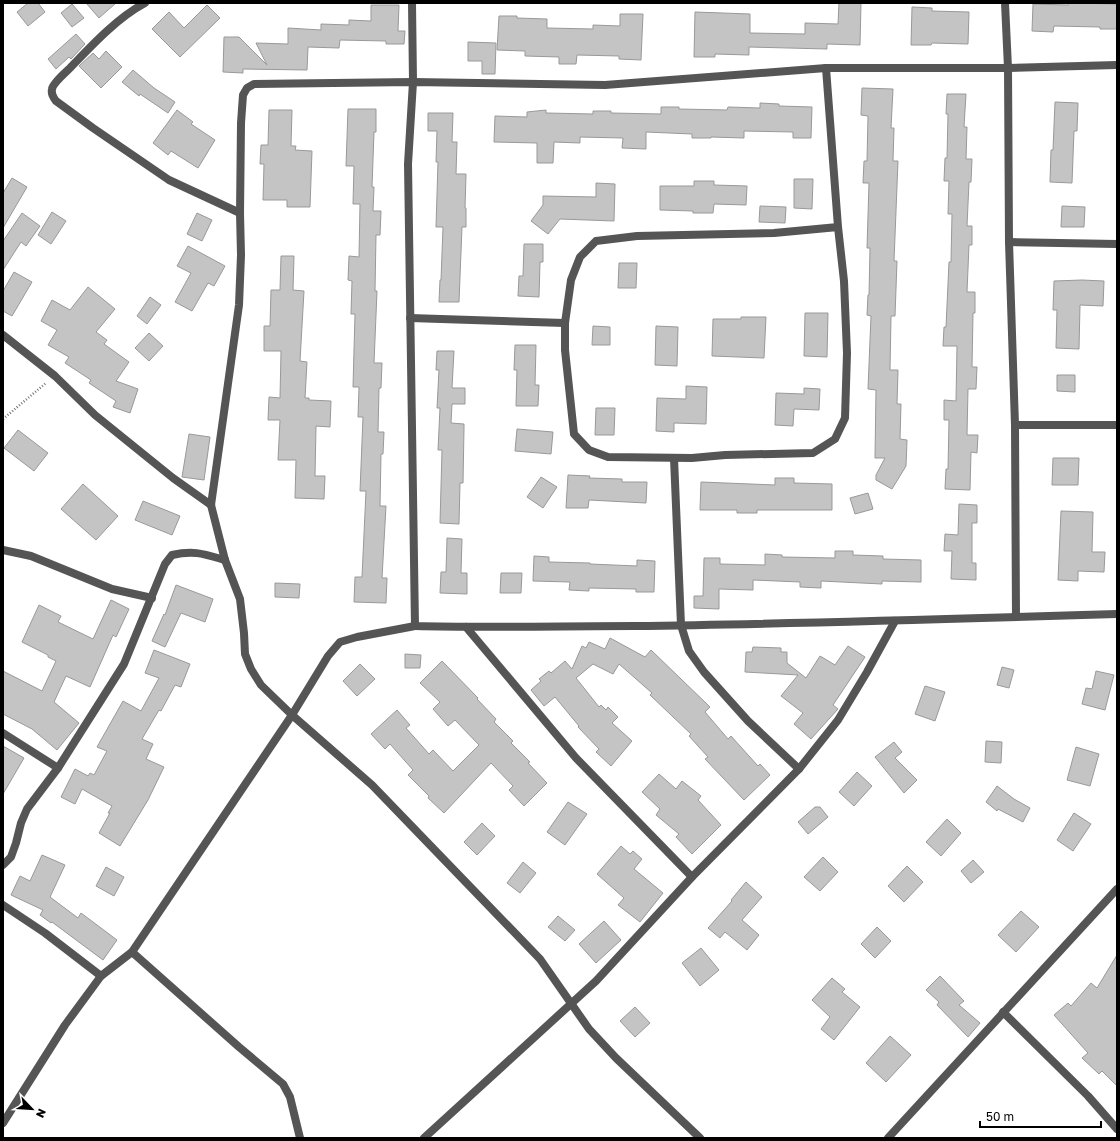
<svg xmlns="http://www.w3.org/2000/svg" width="1120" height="1141" font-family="'Golos Text',sans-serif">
<rect width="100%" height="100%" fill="#fff"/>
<g fill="#c4c4c4" stroke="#999">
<polygon points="28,3 38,3 45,12 28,26 17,12"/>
<polygon points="86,3 116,3 99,18"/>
<polygon points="839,3 861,3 860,45 827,44 827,49 749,47 749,55 715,54 715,57 694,57 695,12 750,14 750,33 805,34 805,23 838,24"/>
<polygon points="1068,3 1117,4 1117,29 1100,29 1100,27 1054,26 1053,32 1032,31 1033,4 1068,5"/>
<polygon points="72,4 84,18 72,27 61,13"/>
<polygon points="207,5 220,18 180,57 152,29 169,12 184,28"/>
<polygon points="371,5 399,5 398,31 405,31 404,44 386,44 386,41 340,40 339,48 308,47 307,70 243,69 243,73 223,72 224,37 239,37 267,65 256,43 288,44 288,28 321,30 321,24 349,25 349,20 371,21"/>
<polygon points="912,7 932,8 932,11 969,12 968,44 932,43 931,45 911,45"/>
<polygon points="620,14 643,14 641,60 619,59 619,56 577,55 576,64 559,64 559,57 525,56 525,51 497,50 499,16 517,16 517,18 547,19 547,28 593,29 593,25 620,26"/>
<polygon points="76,34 85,44 71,59 69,57 56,69 48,59"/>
<polygon points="468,42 496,43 495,74 482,74 482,61 468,61"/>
<polygon points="106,51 122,67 101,88 79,66 93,53 99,59"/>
<polygon points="133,70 154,88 175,102 168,113 140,94 139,96 122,82"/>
<polygon points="862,88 893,89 891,128 894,128 893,161 898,161 894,261 897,261 895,316 891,316 890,370 898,370 897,404 901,404 900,439 907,440 906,466 892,489 876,480 876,475 885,458 875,458 876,390 868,389 871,316 867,315 868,295 869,295 870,248 867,248 869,183 863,183 864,161 867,161 868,116 861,115"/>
<polygon points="947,94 966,94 964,127 967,127 966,159 972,159 971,182 969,182 967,226 972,226 972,245 969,245 967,292 975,292 975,313 973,313 972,367 977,367 976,389 968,389 967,435 978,435 977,453 971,452 970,490 945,489 946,469 948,469 949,420 944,420 944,400 956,401 957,346 943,346 944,327 946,327 949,262 951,262 952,214 948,214 949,181 944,181 945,158 947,158 948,114 946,114"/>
<polygon points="1055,102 1078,103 1077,131 1074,131 1072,183 1050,182 1051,150 1053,150"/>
<polygon points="760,103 779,104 779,106 812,107 811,138 793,138 793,132 744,131 744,138 711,137 711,138 692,138 692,134 646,132 646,149 622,148 623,138 580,137 580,143 554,142 553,163 537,163 537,143 494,142 495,116 527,117 527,112 546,110 546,113 593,114 593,111 611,111 611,113 661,114 661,107 679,107 679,109 727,110 728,107 760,108"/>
<polygon points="348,109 376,109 376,132 374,132 372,187 374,187 373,211 381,211 380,235 376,235 375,291 377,291 374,363 382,363 381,388 379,388 378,432 384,432 383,454 381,454 380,506 386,506 382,578 387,578 386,603 354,602 355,577 362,577 366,491 360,491 363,417 358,417 359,387 353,387 355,314 351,314 352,281 348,280 349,256 359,257 360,204 353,204 354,166 346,166"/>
<polygon points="177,110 193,122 191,124 215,140 198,168 171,151 168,155 153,143"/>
<polygon points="269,110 292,110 291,146 296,146 295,150 312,151 310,207 287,207 287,200 263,200 264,164 260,164 261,145 268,145"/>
<polygon points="428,113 453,113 452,142 457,142 456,174 466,174 465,208 466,208 466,227 462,227 459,302 439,302 440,280 441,280 443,227 436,227 438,162 436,162 437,131 428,131"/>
<polygon points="12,178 27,187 3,228 3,193"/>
<polygon points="794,179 813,179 812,209 794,208"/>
<polygon points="694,181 714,181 714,185 747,186 746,205 714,204 713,213 693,213 693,211 660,210 660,186 694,186"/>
<polygon points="596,183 615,184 614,221 560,219 548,234 531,221 543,205 543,196 596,197"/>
<polygon points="760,206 786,207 785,223 759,222"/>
<polygon points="1062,206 1085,207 1084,227 1061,227"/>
<polygon points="52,212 66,221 51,244 38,235"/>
<polygon points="22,213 40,226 26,246 21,242 3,270 3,241"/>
<polygon points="197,213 212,220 202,241 187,234"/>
<polygon points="524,244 543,244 543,262 540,262 539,297 518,296 519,276 523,276"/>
<polygon points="188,246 225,266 214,286 208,283 192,311 175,302 191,273 177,266"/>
<polygon points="281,256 294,256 293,290 304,291 300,361 307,362 305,398 309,398 309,400 331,401 330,427 316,426 315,476 325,476 324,499 295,498 296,460 278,460 280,420 268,420 269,397 280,398 281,351 264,351 264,326 270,326 271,290 280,290"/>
<polygon points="619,263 637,263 636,288 618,288"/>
<polygon points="14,272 32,282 12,316 3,311 3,291"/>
<polygon points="1082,280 1104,281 1103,306 1080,305 1079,349 1056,348 1057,310 1053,310 1054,281"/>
<polygon points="88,287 115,309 96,332 107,340 104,344 129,362 116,381 138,389 130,413 113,407 116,401 89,383 91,380 65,363 69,357 48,345 57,330 41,321 52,300 70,310"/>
<polygon points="150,297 161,305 147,324 137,316"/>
<polygon points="805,313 828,313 827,357 804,356"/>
<polygon points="741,317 766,317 764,358 712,356 713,319 741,319"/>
<polygon points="593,326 610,327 610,345 592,345"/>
<polygon points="656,326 678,327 677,366 655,365"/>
<polygon points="149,333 163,346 149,361 135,348"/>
<polygon points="515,345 536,345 535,385 539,385 538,406 516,406 517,370 514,370"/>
<polygon points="437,351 454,351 452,388 465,388 465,404 452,404 451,423 464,424 464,428 463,483 460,483 459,524 440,523 442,450 438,450 440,408 437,408 439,370 436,370"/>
<polygon points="1057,375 1075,375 1075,392 1057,391"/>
<polygon points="686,386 707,387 706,424 674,423 674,432 656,431 657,398 686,399"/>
<polygon points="804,388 820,389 819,410 794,409 793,426 775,425 776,393 804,394"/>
<polygon points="596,408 615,408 614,435 595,435"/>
<polygon points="517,429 553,432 551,454 515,451"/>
<polygon points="18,430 48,453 34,471 4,448"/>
<polygon points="189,434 210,437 204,480 182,477"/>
<polygon points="1053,458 1079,458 1078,485 1052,485"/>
<polygon points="568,475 590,476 589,478 622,479 622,482 647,482 646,503 589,500 588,508 566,508"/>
<polygon points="541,477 557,487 543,508 527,497"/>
<polygon points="775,478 794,478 794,483 832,484 832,510 757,510 757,513 737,513 737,510 700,510 701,482 775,485"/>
<polygon points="83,484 118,516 96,540 61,509"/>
<polygon points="868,493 873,509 855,514 850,498"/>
<polygon points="143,501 180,516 172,535 135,520"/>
<polygon points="959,504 977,505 977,523 972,523 972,563 976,563 976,580 951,579 952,551 944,551 945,534 958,535"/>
<polygon points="1061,511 1093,512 1092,552 1105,552 1104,572 1078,571 1078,581 1058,580"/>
<polygon points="447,538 462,539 461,573 467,573 467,594 440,593 441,572 446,572"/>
<polygon points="835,551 853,551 853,555 883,556 883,559 921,560 921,582 882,581 882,584 821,581 821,588 800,587 800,582 753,580 753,590 719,589 719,609 694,608 694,596 703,596 704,558 720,558 720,564 765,565 765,554 782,555 782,557 835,558"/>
<polygon points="534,556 549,557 549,562 590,563 590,564 637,566 637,560 655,561 654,592 636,592 636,589 589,588 589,591 569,590 570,582 533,581"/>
<polygon points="501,573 522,573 521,593 500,593"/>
<polygon points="275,583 300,584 299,598 275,597"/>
<polygon points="176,585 213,599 205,622 181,613 165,647 152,641 164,614 165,615"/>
<polygon points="111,600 129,609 116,637 113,635 90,687 66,676 54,702 79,723 57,750 32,729 3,714 3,671 42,691 56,661 48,657 48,655 22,642 39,605 61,616 58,622 93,639"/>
<polygon points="610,638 645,657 651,650 710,707 705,712 728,739 731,736 758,766 760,764 770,775 744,800 705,759 708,757 689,736 691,734 650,695 652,693 619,664 613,674 593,664 576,678 599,707 601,705 606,710 608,707 618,717 612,723 632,741 611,766 596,752 599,749 578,727 579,726 555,697 544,706 531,690 541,681 539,679 549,671 551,673 565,661 572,669 582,646 586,648 589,642 605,649"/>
<polygon points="848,646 865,657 833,705 838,709 811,739 794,724 803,713 781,696 798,675 745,672 746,652 752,652 753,647 781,648 781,652 787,652 787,663 806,678 820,656 835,665"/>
<polygon points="154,650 190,664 181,687 175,685 161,711 159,710 142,739 153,744 146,759 164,767 148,800 120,846 99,833 110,813 108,813 112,806 82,789 75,804 61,797 75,769 88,776 90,773 94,775 107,751 97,747 123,701 141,711 159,678 145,673"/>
<polygon points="405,654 421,655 420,668 405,668"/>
<polygon points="442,661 478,698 477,699 496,719 494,722 513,741 511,743 530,762 528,763 547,783 524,806 509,790 513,786 491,763 444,813 428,798 429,796 408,775 413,770 390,744 385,749 371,734 397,710 410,725 406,728 429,754 433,750 453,771 479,745 455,720 448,726 433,709 440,702 420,683"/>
<polygon points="360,664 375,679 357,696 343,681"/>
<polygon points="1002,667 1014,670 1009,688 997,685"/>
<polygon points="1096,671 1114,675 1105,710 1082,704 1086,688 1092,689"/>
<polygon points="925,686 945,692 935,721 915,714"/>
<polygon points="986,741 1002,742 1001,763 985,762"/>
<polygon points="894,742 902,752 895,758 917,780 904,793 875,757"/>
<polygon points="3,746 24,758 3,794"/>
<polygon points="1076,747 1099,754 1090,786 1067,780"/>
<polygon points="857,772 872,786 854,806 839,792"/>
<polygon points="659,774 676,789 682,781 701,796 698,800 721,825 692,854 676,837 679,834 656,815 660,809 642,792"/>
<polygon points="997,786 1014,799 1030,808 1023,822 998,809 997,811 986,802"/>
<polygon points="568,802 587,814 565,845 547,832"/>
<polygon points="815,807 820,807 828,817 808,834 798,822"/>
<polygon points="1074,813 1091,824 1073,851 1057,840"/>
<polygon points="947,819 961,833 941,856 926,842"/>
<polygon points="482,823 495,836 477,855 464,842"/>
<polygon points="621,846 630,854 633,851 642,859 634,869 663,893 640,922 618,905 624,898 597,874"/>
<polygon points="42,855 65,865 50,897 78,918 81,913 117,940 103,960 52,922 51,923 40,915 43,910 11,895 20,876 30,881"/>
<polygon points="823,857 838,872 820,891 804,877"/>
<polygon points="973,860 984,872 971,883 961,871"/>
<polygon points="523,862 536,873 520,893 507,883"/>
<polygon points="907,866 923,882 904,902 888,886"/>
<polygon points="106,867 124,877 114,896 96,886"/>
<polygon points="746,882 762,897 742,920 759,935 747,950 725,932 720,938 708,928 732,901 731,900"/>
<polygon points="1021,911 1039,927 1016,952 998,935"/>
<polygon points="558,916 575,930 565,941 548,927"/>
<polygon points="604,921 621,940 596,963 579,944"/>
<polygon points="877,927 891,941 875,958 861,944"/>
<polygon points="701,948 719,970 700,986 682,963"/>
<polygon points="1117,955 1117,1086 1102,1071 1099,1074 1082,1058 1088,1053 1054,1015 1068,1003 1071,1006 1091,983 1097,988"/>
<polygon points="940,976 964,1001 959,1005 980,1023 968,1037 937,1005 939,1002 926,990"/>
<polygon points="832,978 845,989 842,992 860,1007 834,1040 821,1029 830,1017 812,1000"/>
<polygon points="635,1007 650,1023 635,1037 620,1021"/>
<polygon points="890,1036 911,1055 886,1082 866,1063"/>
</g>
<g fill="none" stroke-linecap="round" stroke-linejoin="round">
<polyline stroke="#777" stroke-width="2.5" stroke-dasharray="1 2" stroke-linecap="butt" points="3,419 46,383"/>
<g stroke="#555" stroke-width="8">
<path d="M145 3C117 18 92 45 70 68 65 73 53 83 52 89 51 94 53 97 56 101L93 128 169 180 240 213"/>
<path d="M412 3 413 82 408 164 415 626C488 628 561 626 634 626 795 624 956 619 1117 614"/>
<polyline points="1005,3 1008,68 1009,242 1015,425 1016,617"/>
<polyline points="826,68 838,227 844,281 847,353 845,418 835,439 813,453 725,455 692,458 608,457 589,450 574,434 565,350 565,323 571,280 580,257 596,241 637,236 774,233 838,227"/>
<polyline points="1009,242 1117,244"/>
<polyline points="410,318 565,323"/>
<polyline points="3,335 55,376 95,415 173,478 211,505"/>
<polyline points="1015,425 1117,425"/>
<polyline points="674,458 681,625 689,651 704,672 748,721 799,769"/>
<polyline points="3,550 31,556 112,589 152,598"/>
<polyline points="466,627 576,758 692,877"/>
<polyline points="3,733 58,768"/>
<path d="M3 865 11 857 16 843 21 823 27 809 58 768 124 664 165 564 172 555C194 550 204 554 225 560"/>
<polyline points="3,905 45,933 101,976"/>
<polyline points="132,952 239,1047 283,1084 290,1097 300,1138"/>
<polyline points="1003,1012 1088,1096 1117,1129"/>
<polyline points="3,1123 65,1025 101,976 132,952 292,715 328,656 340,642 357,637 415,626"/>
<polyline points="424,1138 596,981 692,877 799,769 838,720 867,672 895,621"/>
<polyline points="700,1138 616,1058 589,1029 540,959 372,785 292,715 261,685 251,669 245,654 244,633 240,599 225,560 211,505 239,305 241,255 240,213 241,123 243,95 247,88 254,84 413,82 605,85 826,68 1008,68 1117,65"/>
<polyline points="888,1138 1117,889"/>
</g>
</g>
<rect width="1120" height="1141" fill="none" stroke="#000000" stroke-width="8"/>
<g transform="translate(32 1109) rotate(115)" stroke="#ffffff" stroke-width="3" paint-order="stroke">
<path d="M0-3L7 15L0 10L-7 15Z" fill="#000000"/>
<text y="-6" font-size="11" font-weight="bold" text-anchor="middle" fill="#000000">N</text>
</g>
<path d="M980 1121v6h121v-6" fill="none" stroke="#000000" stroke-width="2"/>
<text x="986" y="1121" font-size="12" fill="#000000" stroke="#ffffff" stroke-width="3" paint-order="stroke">50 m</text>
</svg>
